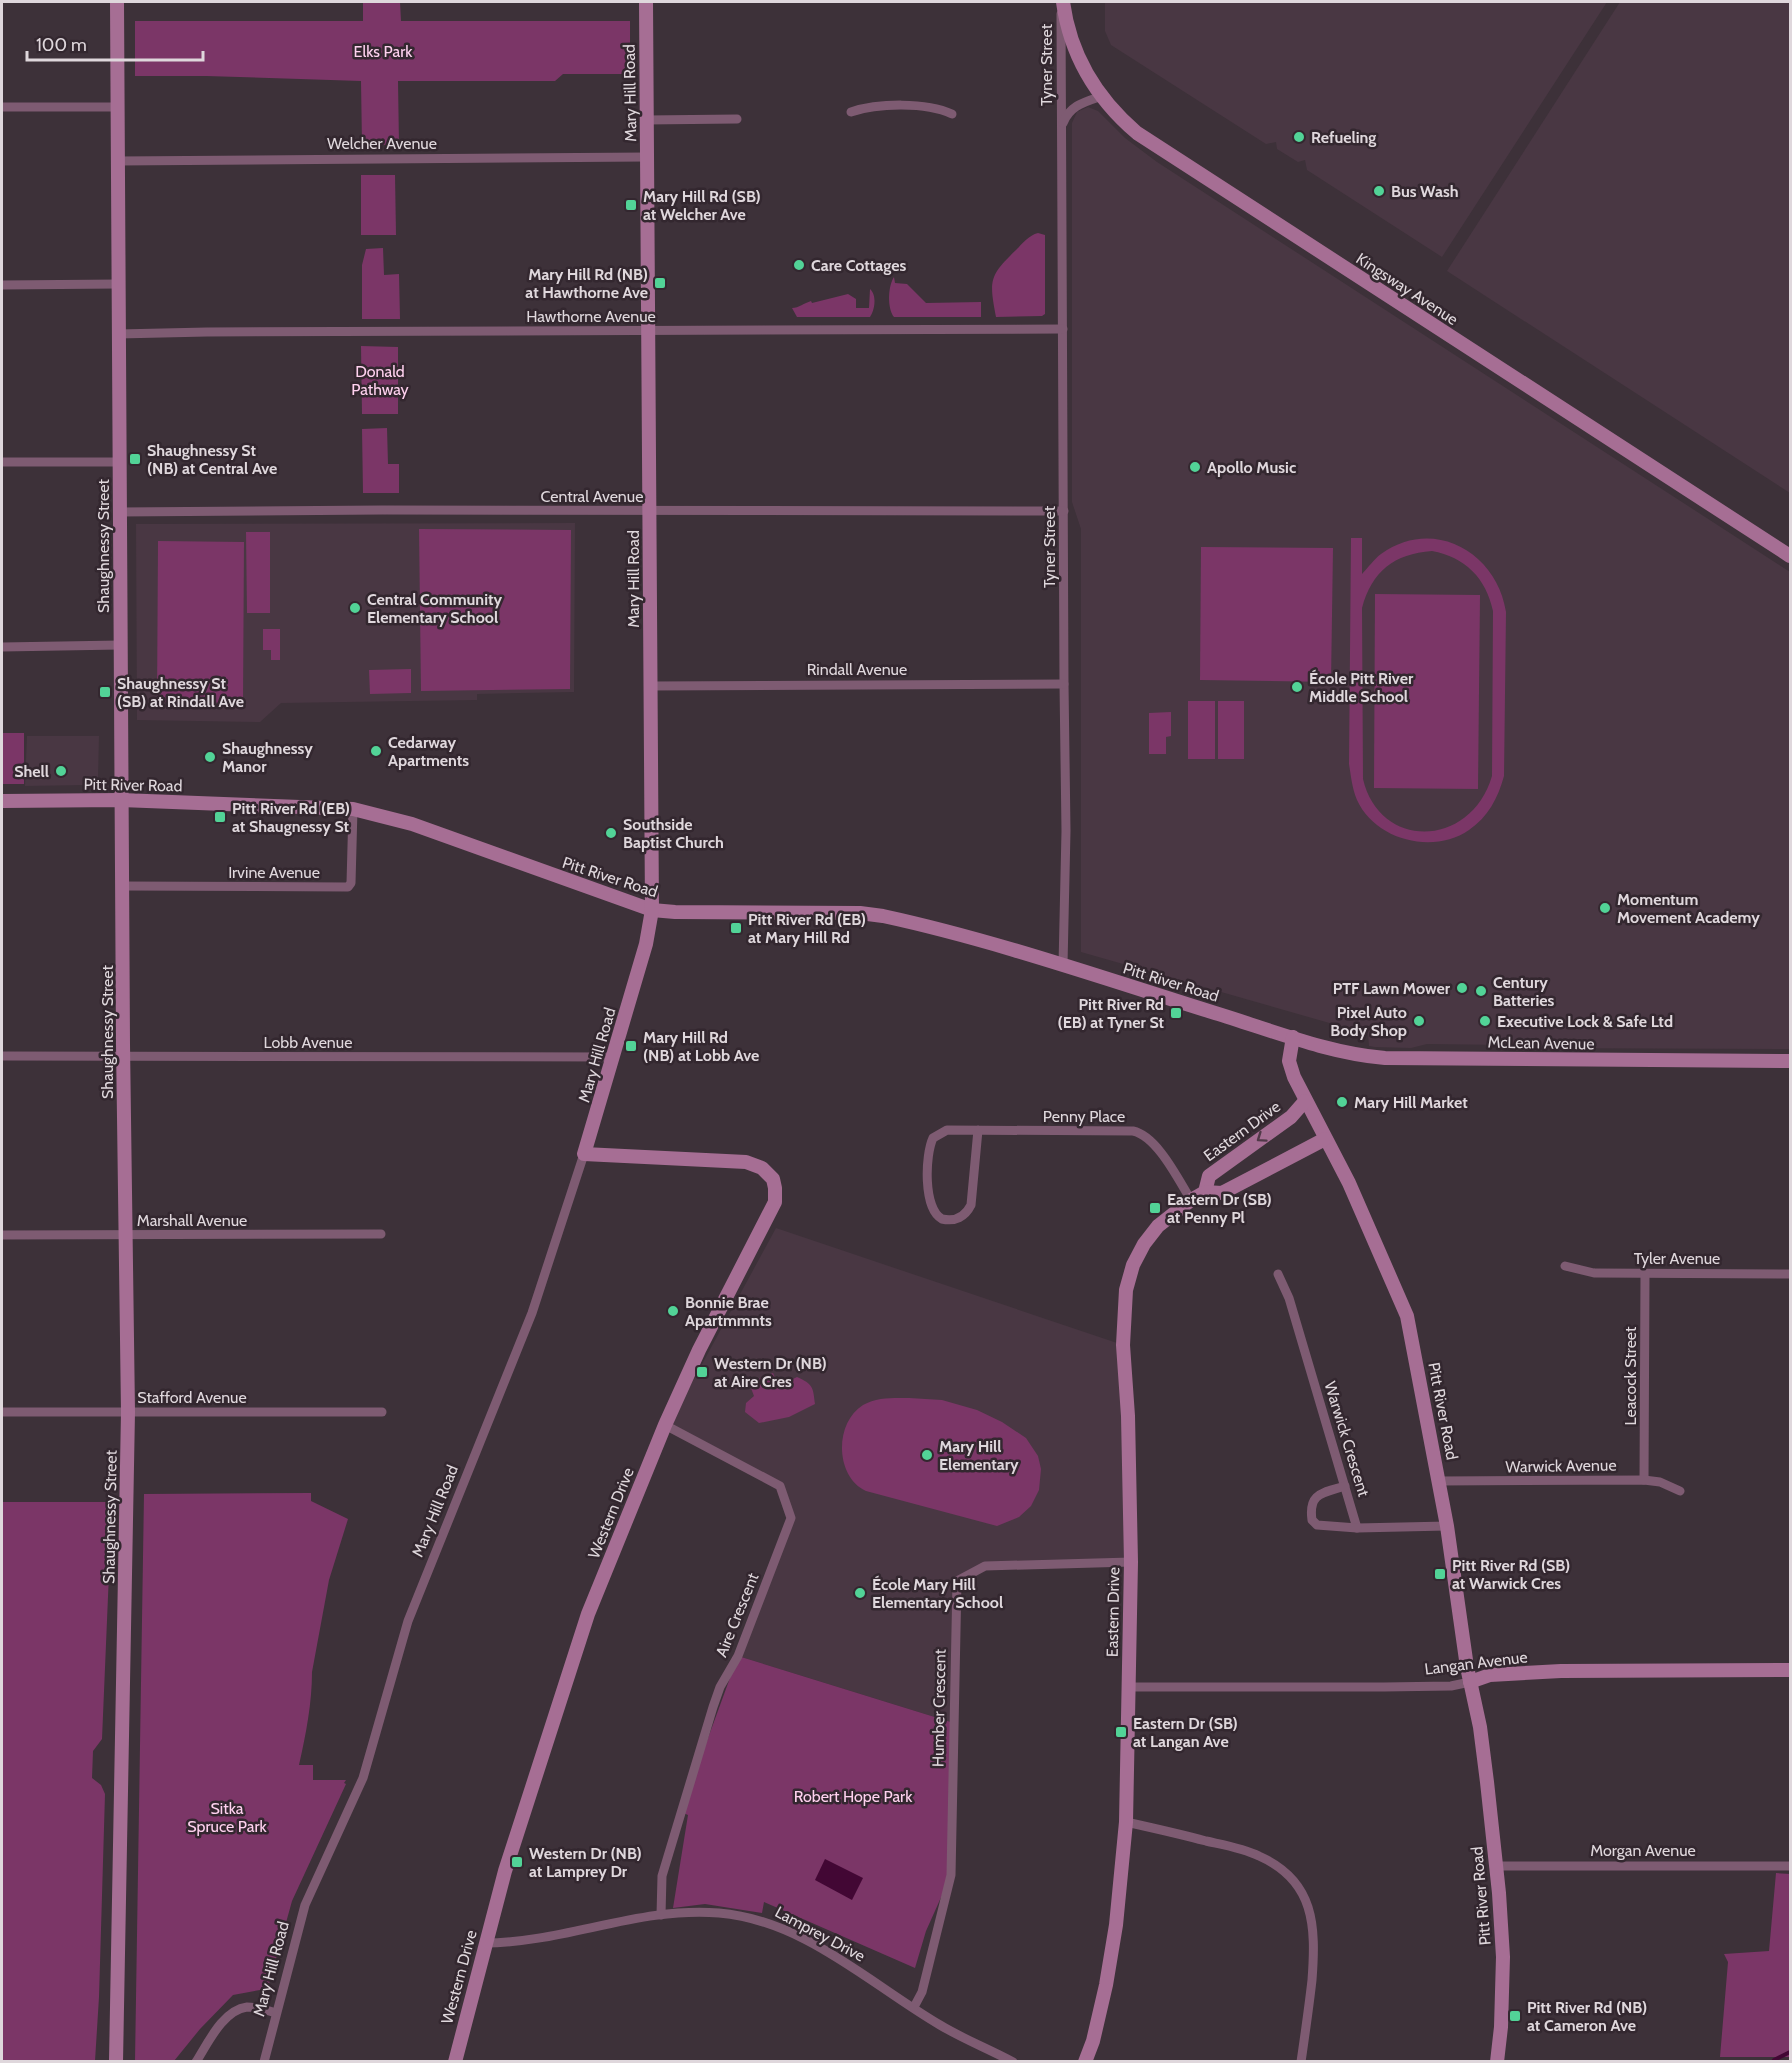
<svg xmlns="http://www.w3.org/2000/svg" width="1792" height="2063" font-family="Cabin,sans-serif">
<rect width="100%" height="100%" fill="#3d3139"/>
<g fill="#493743">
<polygon points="1105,2 1607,2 1442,257 1307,170 1305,160 1298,162 1277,149 1276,142 1266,144 1111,45 1105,31"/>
<polygon points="1620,2 1790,2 1790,493 1447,271"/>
<polygon points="1088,107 1098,111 1125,138 1157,162 1790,572 1790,1049 1515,1048 1509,1045 1427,1044 1411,1048 1375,1047 1369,1046 1368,1034 1081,952 1081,529 1072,502 1072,123 1077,112"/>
<polygon points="575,523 574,692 477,694 477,700 281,703 260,722 137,720 136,524"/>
<polygon points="27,736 99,736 98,778 85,785 25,786"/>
<polygon points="776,1228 1123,1345 1131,1562 985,1566 958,1581 954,1723 738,1656 791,1518 780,1486 669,1425"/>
</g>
<g fill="#7b3667" fill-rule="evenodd">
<polygon points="363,2 400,2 401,21 630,21 630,74 563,74 555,81 398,81 399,145 362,145 361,81 206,76 135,76 135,21 363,21"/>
<polygon points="361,175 395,175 396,235 361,235"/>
<path d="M1038 233 1045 235V314L1042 316 996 317C989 280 989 276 1016 250 1022 244 1029 235 1038 233Z"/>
<polygon points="383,248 384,275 399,274 400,319 362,319 362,265 366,249"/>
<path d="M894 277 895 283 907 284 926 303 981 302V317H894C887 308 888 286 894 277Z"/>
<path d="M870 289C877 295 875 310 870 317H797L792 308C799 308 804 303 811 301L812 303 848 294 856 299V308H869Z"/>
<polygon points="361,346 398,347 398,414 362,414"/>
<polygon points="387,428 388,464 399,464 399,493 363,493 362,429"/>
<polygon points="419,529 571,530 570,689 421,691"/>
<polygon points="246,532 270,532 270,613 247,613"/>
<path d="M1351 538H1362V574C1368 568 1374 559 1381 554 1433 516 1497 552 1506 612L1504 776C1498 798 1488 817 1469 830 1433 855 1375 840 1357 800 1352 788 1351 776 1349 764ZM1432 551C1465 557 1486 578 1493 611L1492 776C1471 848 1380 851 1363 779L1362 608C1372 571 1394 554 1432 551Z"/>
<polygon points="158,541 244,542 243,703 157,702"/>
<polygon points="1201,547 1333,548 1331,682 1200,680"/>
<polygon points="1375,594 1480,595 1478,789 1374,788"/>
<polygon points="263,629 280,629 280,660 271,660 271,650 263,650"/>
<polygon points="411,669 411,693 370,694 369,670"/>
<rect x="1188" y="701" width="27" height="58"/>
<rect x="1218" y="701" width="26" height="58"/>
<polygon points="1171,712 1171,736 1166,737 1166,754 1149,754 1149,713"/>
<rect x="2" y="733" width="22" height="51"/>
<path d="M773 1373 779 1386 797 1377C813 1384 813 1387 815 1404L789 1417 759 1423 745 1412 746 1403 754 1396 749 1383Z"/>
<path d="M909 1398 942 1400 977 1410 1002 1422 1026 1438 1038 1456 1041 1469 1039 1490 1031 1506 1019 1517 997 1526 866 1491C835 1477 834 1423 863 1405 877 1397 893 1398 909 1398Z"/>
<path d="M311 1493V1501L348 1519 329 1580 312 1672C312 1703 306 1734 299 1765H313V1780H346L344 1783 346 1784 292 1901 269 1984 260 1990 233 1995 200 2029 174 2061H135L144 1494Z"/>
<polygon points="2,1502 112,1502 102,1739 93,1751 92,1778 101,1785 105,1794 99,1997 95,2061 2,2061"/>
<polygon points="738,1656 954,1723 951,1875 926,1931 915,1968 764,1902 762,1913 705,1904 673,1908 688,1815 681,1812"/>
<polygon points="1776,1873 1790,1874 1790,2057 1720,2057 1728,1962 1724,1954 1769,1951"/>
</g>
<polygon fill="#420734" points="825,1859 863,1878 852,1900 815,1880"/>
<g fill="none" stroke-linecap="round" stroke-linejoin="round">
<polyline stroke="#420734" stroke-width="4" points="1774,2060 1790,2052"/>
<g stroke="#7e5b72" stroke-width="9">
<polyline points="1061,14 1064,684 1066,831 1063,965"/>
<polyline points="2,107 117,107"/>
<path d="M851 112C878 103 926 102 952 114"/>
<polyline points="646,120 737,119"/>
<path d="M1063 123C1070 105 1085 102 1102 96"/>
<polyline points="118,161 647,157"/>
<polyline points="2,285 118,284"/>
<polyline points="118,334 207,332 1063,329"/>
<polyline points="2,462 119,462"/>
<polyline points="119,512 382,510 1064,511"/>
<polyline points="2,647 120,645"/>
<polyline points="650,686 1064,684"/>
<polyline points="122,886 348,887 351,883 353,809"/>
<polyline points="2,1056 614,1057"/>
<path d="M978 1130 971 1205C965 1217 955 1222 942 1219 923 1209 925 1155 933 1138L947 1130 1133 1131C1157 1136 1178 1179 1191 1200"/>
<polyline points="2,1235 381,1234"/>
<polyline points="1565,1266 1594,1273 1790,1274"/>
<polyline points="1278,1274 1289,1298 1357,1528 1447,1526"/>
<polyline points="2,1412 382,1412"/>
<polyline points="1644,1480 1645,1273"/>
<polyline points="1439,1481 1644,1480 1660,1482 1680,1491"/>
<path d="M1345 1486C1324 1493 1308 1492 1312 1520L1317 1525 1357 1528"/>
<polyline points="1129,1687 1384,1687 1451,1686 1470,1682"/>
<path d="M1126 1822C1153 1828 1180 1834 1206 1841 1224 1845 1243 1848 1259 1856 1315 1881 1316 1926 1312 1980 1309 2007 1305 2034 1301 2062"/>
<polyline points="1496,1866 1790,1866"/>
<polyline points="661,1915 662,1876 713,1707 720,1687 738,1656 791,1518 780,1486 665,1425"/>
<path d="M485 1943C563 1943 641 1906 719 1913 804 1920 870 1984 940 2025 963 2039 989 2049 1013 2062"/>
<polyline points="914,2007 922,1992 951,1875 957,1581 985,1566 1131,1562"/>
<path d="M196 2062C208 2043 223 2010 247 2007 257 2007 267 2010 276 2013"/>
<polyline points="264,2062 305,1905 363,1778 408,1621 532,1313 584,1154"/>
</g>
<g stroke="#a66e94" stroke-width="14">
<path d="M1063 2C1070 54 1096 98 1137 133L1790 556"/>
<path d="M2 801 121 800 353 809 412 824 652 910 675 912 860 913 883 916C994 940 1106 979 1215 1013 1271 1030 1327 1053 1385 1058L1790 1061"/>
<polyline points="1293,1037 1289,1061 1294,1077 1349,1183 1407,1316 1447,1526 1467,1667 1480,1727 1487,1782 1499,1893 1503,1957 1501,2027 1497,2062"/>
<polyline points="1205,1192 1209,1176 1291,1117 1305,1101"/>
<polyline points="1470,1682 1490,1675 1561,1671 1790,1670"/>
<polyline points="116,2062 128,1412 123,1044 117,2"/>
<polyline points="455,2062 505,1871 588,1614 665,1425 699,1350 775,1202 775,1188 773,1179 762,1168 746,1162 584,1154 646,944 652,910 646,2"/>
<polyline points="1085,2062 1093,2041 1106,1985 1116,1925 1126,1822 1131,1562 1128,1416 1123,1345 1126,1290 1133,1265 1144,1244 1158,1226 1191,1200 1205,1192 1222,1193 1325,1139"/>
</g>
</g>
<defs><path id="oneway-chevron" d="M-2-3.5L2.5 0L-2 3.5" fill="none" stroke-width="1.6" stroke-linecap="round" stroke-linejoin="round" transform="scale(1.5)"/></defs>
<use stroke="#503948" href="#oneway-chevron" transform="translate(1261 1138) rotate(145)"/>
<g fill="#52d397" stroke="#33272f" stroke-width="2">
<circle cx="1299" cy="137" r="6"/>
<circle cx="1379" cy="191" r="6"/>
<rect x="625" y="199" width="12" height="12" rx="3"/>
<circle cx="799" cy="265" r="6"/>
<rect x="654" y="277" width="12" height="12" rx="3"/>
<rect x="129" y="453" width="12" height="12" rx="3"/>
<circle cx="1195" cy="467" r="6"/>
<circle cx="355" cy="608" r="6"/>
<circle cx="1297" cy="687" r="6"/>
<rect x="99" y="686" width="12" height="12" rx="3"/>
<circle cx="376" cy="751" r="6"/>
<circle cx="210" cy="757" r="6"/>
<circle cx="61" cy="771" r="6"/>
<rect x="214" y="811" width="12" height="12" rx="3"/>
<circle cx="611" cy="833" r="6"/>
<circle cx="1605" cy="908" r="6"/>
<rect x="730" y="922" width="12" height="12" rx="3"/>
<circle cx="1462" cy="988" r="6"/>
<circle cx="1481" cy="991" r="6"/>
<rect x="1170" y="1007" width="12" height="12" rx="3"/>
<circle cx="1419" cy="1021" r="6"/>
<circle cx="1485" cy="1021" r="6"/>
<rect x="625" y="1040" width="12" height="12" rx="3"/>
<circle cx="1342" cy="1102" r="6"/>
<rect x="1149" y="1202" width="12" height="12" rx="3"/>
<circle cx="673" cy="1311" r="6"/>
<rect x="696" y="1366" width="12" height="12" rx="3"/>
<circle cx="927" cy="1455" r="6"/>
<rect x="1434" y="1568" width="12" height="12" rx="3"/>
<circle cx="860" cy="1593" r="6"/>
<rect x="1115" y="1726" width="12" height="12" rx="3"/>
<rect x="511" y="1856" width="12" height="12" rx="3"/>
<rect x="1509" y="2010" width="12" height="12" rx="3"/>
</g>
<g text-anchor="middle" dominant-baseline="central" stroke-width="5" stroke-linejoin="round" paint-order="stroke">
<g font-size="16" fill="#ffd1ef" stroke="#33272f">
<text x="383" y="51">Elks Park</text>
<text x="380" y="371">Donald<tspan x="380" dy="18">Pathway</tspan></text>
<text x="853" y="1796">Robert Hope Park</text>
<text x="227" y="1808">Sitka<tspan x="227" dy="18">Spruce Park</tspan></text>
</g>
<g font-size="16" fill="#dfd7dc" stroke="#33272f">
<text transform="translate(1046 65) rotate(-90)">Tyner Street</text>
<text transform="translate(630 93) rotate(-91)">Mary Hill Road</text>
<text x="382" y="143">Welcher Avenue</text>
<text transform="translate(1407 289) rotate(33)">Kingsway Avenue</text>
<text x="591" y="316">Hawthorne Avenue</text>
<text x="592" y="496">Central Avenue</text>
<text transform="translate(103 546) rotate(-90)">Shaughnessy Street</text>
<text transform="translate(1049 547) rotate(-90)">Tyner Street</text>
<text transform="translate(633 579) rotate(-90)">Mary Hill Road</text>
<text x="857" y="669">Rindall Avenue</text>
<text transform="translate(133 785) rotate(1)">Pitt River Road</text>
<text x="274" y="872">Irvine Avenue</text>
<text transform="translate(610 877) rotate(18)">Pitt River Road</text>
<text transform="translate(1171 982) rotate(17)">Pitt River Road</text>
<text transform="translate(107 1032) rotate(-90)">Shaughnessy Street</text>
<text x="308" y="1042">Lobb Avenue</text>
<text transform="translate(1541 1043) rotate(1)">McLean Avenue</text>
<text transform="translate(597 1055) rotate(-74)">Mary Hill Road</text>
<text x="1084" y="1116">Penny Place</text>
<text transform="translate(1242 1131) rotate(-36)">Eastern Drive</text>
<text x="192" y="1220">Marshall Avenue</text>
<text x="1677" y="1258">Tyler Avenue</text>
<text transform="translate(1630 1376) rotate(-90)">Leacock Street</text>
<text x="192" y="1397">Stafford Avenue</text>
<text transform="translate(1443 1411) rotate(79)">Pitt River Road</text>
<text transform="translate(1347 1439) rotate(73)">Warwick Crescent</text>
<text transform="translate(1561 1466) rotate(-1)">Warwick Avenue</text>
<text transform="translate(435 1511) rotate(-68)">Mary Hill Road</text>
<text transform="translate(611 1513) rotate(-68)">Western Drive</text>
<text transform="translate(110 1517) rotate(-89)">Shaughnessy Street</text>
<text transform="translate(1113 1612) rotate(-89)">Eastern Drive</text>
<text transform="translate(737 1615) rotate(-68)">Aire Crescent</text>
<text transform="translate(1476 1663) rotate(-7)">Langan Avenue</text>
<text transform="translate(939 1708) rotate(-89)">Humber Crescent</text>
<text x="1643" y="1850">Morgan Avenue</text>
<text transform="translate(1481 1896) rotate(-95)">Pitt River Road</text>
<text transform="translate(820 1934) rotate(28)">Lamprey Drive</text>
<text transform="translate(271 1969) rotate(-75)">Mary Hill Road</text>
<text transform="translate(459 1977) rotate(-75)">Western Drive</text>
</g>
<g font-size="16" font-weight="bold" fill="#dfd7dc" stroke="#33272f" text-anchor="start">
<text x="1311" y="137">Refueling</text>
<text x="1391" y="191">Bus Wash</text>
<text x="643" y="196">Mary Hill Rd (SB)<tspan x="643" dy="18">at Welcher Ave</tspan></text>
<text x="811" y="265">Care Cottages</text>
<text x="648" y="274" text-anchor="end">Mary Hill Rd (NB)<tspan x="648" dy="18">at Hawthorne Ave</tspan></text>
<text x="147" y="450">Shaughnessy St<tspan x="147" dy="18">(NB) at Central Ave</tspan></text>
<text x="1207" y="467">Apollo Music</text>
<text x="367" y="599">Central Community<tspan x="367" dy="18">Elementary School</tspan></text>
<text x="1309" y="678">École Pitt River<tspan x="1309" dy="18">Middle School</tspan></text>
<text x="117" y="683">Shaughnessy St<tspan x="117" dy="18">(SB) at Rindall Ave</tspan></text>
<text x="388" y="742">Cedarway<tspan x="388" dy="18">Apartments</tspan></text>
<text x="222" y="748">Shaughnessy<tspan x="222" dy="18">Manor</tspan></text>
<text x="49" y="771" text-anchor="end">Shell</text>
<text x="232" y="808">Pitt River Rd (EB)<tspan x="232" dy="18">at Shaugnessy St</tspan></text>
<text x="623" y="824">Southside<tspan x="623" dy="18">Baptist Church</tspan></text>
<text x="1617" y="899">Momentum<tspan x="1617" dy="18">Movement Academy</tspan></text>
<text x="748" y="919">Pitt River Rd (EB)<tspan x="748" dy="18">at Mary Hill Rd</tspan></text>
<text x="1493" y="982">Century<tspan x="1493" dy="18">Batteries</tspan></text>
<text x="1450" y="988" text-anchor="end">PTF Lawn Mower</text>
<text x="1164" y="1004" text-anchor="end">Pitt River Rd<tspan x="1164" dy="18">(EB) at Tyner St</tspan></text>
<text x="1407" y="1012" text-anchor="end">Pixel Auto<tspan x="1407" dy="18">Body Shop</tspan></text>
<text x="1497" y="1021">Executive Lock &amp; Safe Ltd</text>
<text x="643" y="1037">Mary Hill Rd<tspan x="643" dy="18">(NB) at Lobb Ave</tspan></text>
<text x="1354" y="1102">Mary Hill Market</text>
<text x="1167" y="1199">Eastern Dr (SB)<tspan x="1167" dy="18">at Penny Pl</tspan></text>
<text x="685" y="1302">Bonnie Brae<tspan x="685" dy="18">Apartmmnts</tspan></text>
<text x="714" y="1363">Western Dr (NB)<tspan x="714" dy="18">at Aire Cres</tspan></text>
<text x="939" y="1446">Mary Hill<tspan x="939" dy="18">Elementary</tspan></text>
<text x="1452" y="1565">Pitt River Rd (SB)<tspan x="1452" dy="18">at Warwick Cres</tspan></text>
<text x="872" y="1584">École Mary Hill<tspan x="872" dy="18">Elementary School</tspan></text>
<text x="1133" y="1723">Eastern Dr (SB)<tspan x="1133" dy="18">at Langan Ave</tspan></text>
<text x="529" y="1853">Western Dr (NB)<tspan x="529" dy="18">at Lamprey Dr</tspan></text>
<text x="1527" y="2007">Pitt River Rd (NB)<tspan x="1527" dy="18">at Cameron Ave</tspan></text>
</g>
</g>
<rect width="1792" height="2063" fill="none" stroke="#dfd7dc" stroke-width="6"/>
<path d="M27 51v9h176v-9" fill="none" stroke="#dfd7dc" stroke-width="3"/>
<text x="36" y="51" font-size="18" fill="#dfd7dc" stroke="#33272f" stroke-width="4.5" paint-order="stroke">100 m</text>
</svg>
